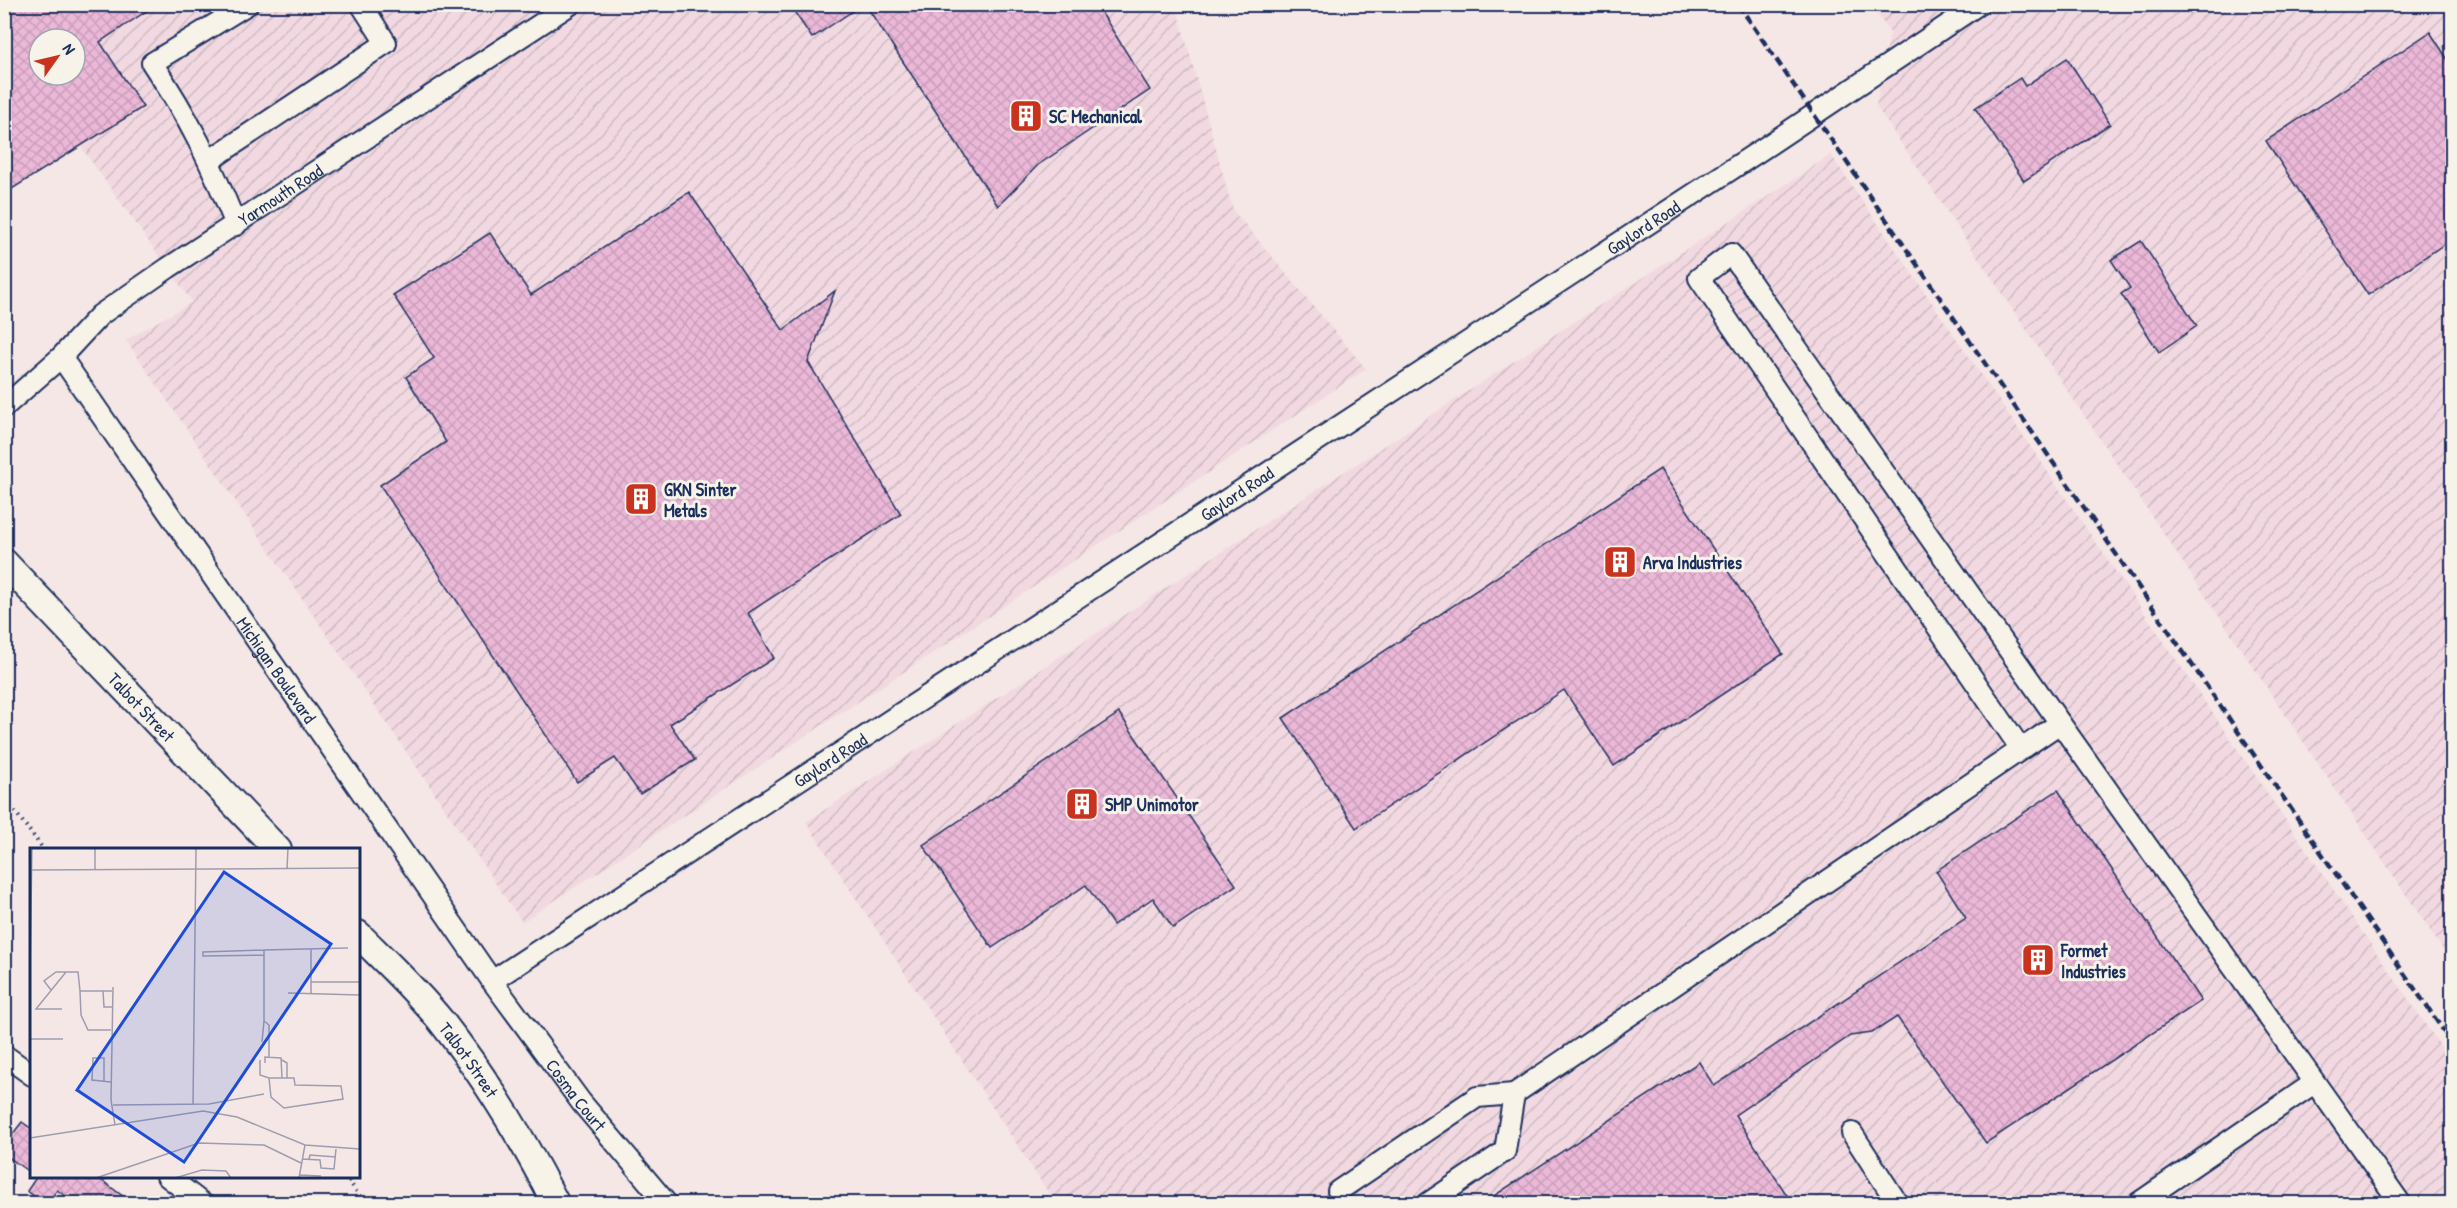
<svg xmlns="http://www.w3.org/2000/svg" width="2457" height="1208" font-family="'Patrick Hand',sans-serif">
<defs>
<pattern id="industrial-furrows" width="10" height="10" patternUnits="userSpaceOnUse" patternTransform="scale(1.5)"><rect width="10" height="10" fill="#f2d9e1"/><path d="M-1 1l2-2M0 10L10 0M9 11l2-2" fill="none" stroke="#cfbbc3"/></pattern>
<pattern id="building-cross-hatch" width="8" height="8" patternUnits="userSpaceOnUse" patternTransform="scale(1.5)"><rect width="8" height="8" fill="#ebb8d7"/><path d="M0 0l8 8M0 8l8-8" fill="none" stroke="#c99ebb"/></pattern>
</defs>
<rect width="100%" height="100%" fill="#f5e7e5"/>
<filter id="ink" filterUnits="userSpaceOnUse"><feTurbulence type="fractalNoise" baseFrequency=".0167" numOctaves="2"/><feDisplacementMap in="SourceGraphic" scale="12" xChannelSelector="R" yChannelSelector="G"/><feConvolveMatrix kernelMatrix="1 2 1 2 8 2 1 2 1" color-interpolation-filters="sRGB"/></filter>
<g filter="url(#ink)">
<g fill="url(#industrial-furrows)" fill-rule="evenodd">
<path d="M4 5H1176L1233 210 1366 369 522 922 126 340 192 302 5 41ZM39 39H75V75H39Z"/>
<polygon points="1871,5 2452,5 2452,963 1876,106 1890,33"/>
<polygon points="1831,155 2452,1063 2452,1203 1055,1203 806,822"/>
</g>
<g fill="url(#building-cross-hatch)" stroke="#1b2f5e" stroke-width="1.5" fill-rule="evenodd">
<path d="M4 4H157L100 42 143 107 4 194ZM39 39H75V75H39Z"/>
<polygon points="789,4 863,4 812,38"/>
<polygon points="865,4 1096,4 1150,90 1038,165 998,206"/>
<polygon points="2430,32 2452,66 2452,239 2368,295 2266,141"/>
<polygon points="2067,58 2110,124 2024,181 1975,108 2020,78 2025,86"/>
<polygon points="689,192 783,330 835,291 808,362 901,514 748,613 774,658 670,724 695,760 640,794 615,758 577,782 380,485 446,442 406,377 434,358 393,295 490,233 531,295"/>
<polygon points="2141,241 2197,326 2159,352 2121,294 2130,288 2111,260"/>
<polygon points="1660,469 1783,654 1614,766 1564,690 1356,828 1283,718"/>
<polygon points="1119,713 1236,885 1173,928 1153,898 1113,925 1086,885 992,948 923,845"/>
<polygon points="2058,790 2201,1001 1986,1143 1897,1017 1872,1033 1850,1036 1735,1115 1792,1203 1483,1203 1699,1062 1714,1086 1966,918 1936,871"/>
<polygon points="22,1122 32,1129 32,1174 4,1154 4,1145"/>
<polygon points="37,1176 96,1176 132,1203 75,1203 57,1190 48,1203 44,1203 27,1191"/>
</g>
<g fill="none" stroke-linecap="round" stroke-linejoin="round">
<defs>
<g id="minor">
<polyline points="210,160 386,43 361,4"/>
<path d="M236 225C211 163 189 118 152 63L248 4"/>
<path id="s1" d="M61 357 492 981 581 1102 667 1204"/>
<path id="s2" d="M4 407 61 357 100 315 168 268 571 4"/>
<polyline points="2021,749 1699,278 1731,254 2060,723"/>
<path id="s3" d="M492 981 1764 148 1979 4"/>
<polyline points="4,1055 32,1075"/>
<polyline points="1852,1133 1898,1204"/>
<polyline points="167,1176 203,1204"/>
<polyline points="1338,1191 1477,1097 1514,1094"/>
<polyline points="1427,1204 1505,1151 1514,1094 2060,723 2401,1204"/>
<polyline points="2137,1204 2314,1083"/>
</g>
<g id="major">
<path id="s4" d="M4 562 278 850"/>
<path id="s5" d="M358 934C386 962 416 990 441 1021 486 1078 523 1139 556 1204"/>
</g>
</defs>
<use href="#minor" stroke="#1b2f5e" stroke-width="24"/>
<use href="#major" stroke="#1b2f5e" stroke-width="30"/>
<g stroke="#1b2f5e" stroke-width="4" stroke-dasharray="1.5 4.5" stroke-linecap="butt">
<polyline points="4,797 44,850"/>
<polyline points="345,1176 366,1204"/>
</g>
<use href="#minor" stroke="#f7f3e8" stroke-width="20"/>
<use href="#major" stroke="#f7f3e8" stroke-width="26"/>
<polyline stroke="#1b2f5e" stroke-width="4.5" stroke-dasharray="9 4.5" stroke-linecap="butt" points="1738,4 2452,1043"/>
</g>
</g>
<defs>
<symbol id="building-square" viewBox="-11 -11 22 22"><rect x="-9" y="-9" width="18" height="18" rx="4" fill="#c8321e" stroke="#f7f3e8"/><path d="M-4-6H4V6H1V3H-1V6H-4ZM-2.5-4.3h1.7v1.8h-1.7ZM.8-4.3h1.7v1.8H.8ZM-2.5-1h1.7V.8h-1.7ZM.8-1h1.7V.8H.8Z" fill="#fff"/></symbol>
</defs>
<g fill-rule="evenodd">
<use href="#building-square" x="1007" y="97" width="38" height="38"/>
<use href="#building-square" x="622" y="480" width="38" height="38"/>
<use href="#building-square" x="1601" y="543" width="38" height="38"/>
<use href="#building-square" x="1063" y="785" width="38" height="38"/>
<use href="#building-square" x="2019" y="941" width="38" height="38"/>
</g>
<g text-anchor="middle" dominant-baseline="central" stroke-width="6" stroke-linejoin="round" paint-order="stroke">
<g font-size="18" font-weight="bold" fill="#1b2f5e" stroke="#f7f3e8" text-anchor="start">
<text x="1049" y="116">SC Mechanical</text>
<text x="664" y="489">GKN Sinter<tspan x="664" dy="21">Metals</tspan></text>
<text x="1643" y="562">Arva Industries</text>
<text x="1105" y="804">SMP Unimotor</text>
<text x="2061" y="950">Formet<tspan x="2061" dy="21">Industries</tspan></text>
</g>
<g font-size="18" fill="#1b2f5e" stroke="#f7f3e8">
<text stroke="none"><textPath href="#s2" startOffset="350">Yarmouth Road</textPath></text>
<text stroke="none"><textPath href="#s3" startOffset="1376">Gaylord Road</textPath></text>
<text stroke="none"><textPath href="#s3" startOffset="890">Gaylord Road</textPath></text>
<text stroke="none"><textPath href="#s1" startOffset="380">Michigan Boulevard</textPath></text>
<text stroke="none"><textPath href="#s4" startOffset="200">Talbot Street</textPath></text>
<text stroke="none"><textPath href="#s3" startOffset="404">Gaylord Road</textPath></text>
<text stroke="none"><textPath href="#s5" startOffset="168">Talbot Street</textPath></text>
<text stroke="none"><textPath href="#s1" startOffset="900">Cosma Court</textPath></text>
</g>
</g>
<g transform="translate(30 848)">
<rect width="330" height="330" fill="#f5e7e5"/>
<path fill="none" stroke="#9e9daf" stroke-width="1.5" d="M257 21 258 0M2 22 330 20M65 22V0M281 101V146M234 102 173 104V108L234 107M0 126 2 0M281 134H330M83 139 81 252 85 277M21 142 14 133 26 124H36M50 143 51 167 58 182H81M73 143 74 159H82M258 145 330 147M32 161H6L36 124H48L50 143H82M0 191H33M232 194 234 173M239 209V177L234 173V102L318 100M230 212V227L239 230M252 212 257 215V230M235 215V209L251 210 252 230M239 230H264L265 237 311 238 313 251 254 260 241 249ZM74 233V210H63L62 232 81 234M83 257 179 256 234 246M163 257 166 0M0 290 173 263 207 269 275 297 330 301M272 311 290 312 291 320 304 321 306 301M279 311 280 307 306 309M269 327 291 328M66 330 169 295 234 297 271 315M145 330 172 322 196 323 201 330M269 330 275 297"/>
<path fill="#1d4ed8" fill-opacity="0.15" stroke="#1d4ed8" stroke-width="3" d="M194 24 301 96 154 314 47 242Z"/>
<rect width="330" height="330" fill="none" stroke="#1b2f5e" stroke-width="3"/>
</g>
<rect width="2457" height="1208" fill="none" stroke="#f7f3e8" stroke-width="24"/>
<rect x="12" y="12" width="2433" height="1184" fill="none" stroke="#1b2f5e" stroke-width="2" filter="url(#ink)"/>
<g transform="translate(57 57) rotate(56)"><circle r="28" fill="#f7f3e8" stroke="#9fa5b1" stroke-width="1.5"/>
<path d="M0-4.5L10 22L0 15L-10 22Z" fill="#c8321e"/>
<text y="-9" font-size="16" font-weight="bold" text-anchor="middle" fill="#1b2f5e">N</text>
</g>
</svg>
